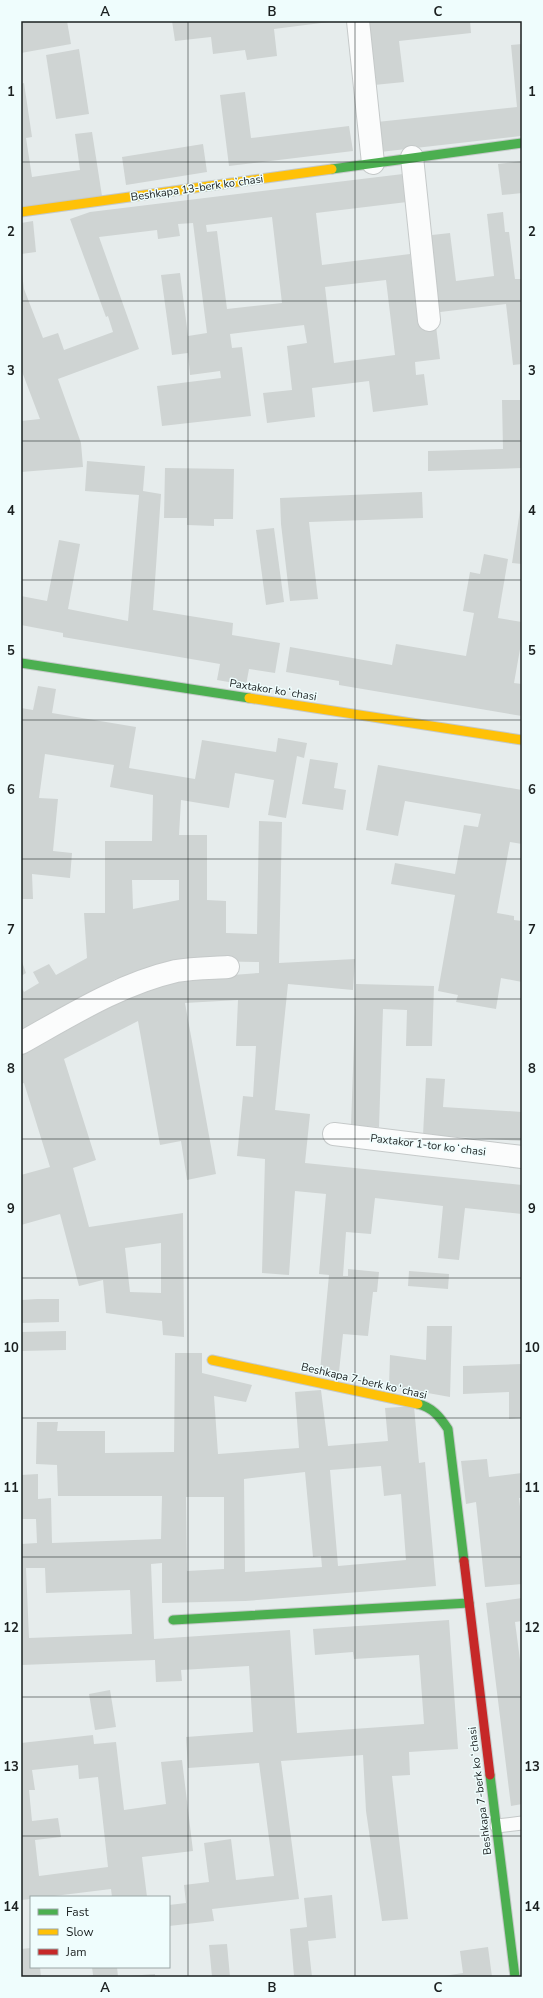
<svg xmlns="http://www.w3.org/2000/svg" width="543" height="1998" font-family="'Nunito Sans',sans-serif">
<rect width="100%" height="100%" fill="#e6ecec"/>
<g fill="#cfd4d3" fill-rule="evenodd">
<polygon points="22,21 67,21 71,44 21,53"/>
<polygon points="172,21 329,21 329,22 274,29 277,56 247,60 245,50 213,54 211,37 175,41"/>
<polygon points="367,21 470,21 471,33 399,41 404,82 374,85"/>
<polygon points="522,44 521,136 380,152 377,122 517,107 511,45"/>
<polygon points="79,49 89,114 56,119 46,55"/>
<polygon points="24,83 32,137 26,138 32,177 80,170 75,134 92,132 102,196 21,208 21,84"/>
<polygon points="245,92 251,138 349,126 353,151 229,166 220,95"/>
<polygon points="203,144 207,172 126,185 122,157"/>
<polygon points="522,161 522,193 502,195 498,164"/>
<path d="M403 174 407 202 316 213 322 265 410 254 413 276 417 275 436 326 440 359 415 362 416 375 424 374 428 405 373 412 369 381 312 388 315 417 267 423 263 393 292 390 287 346 307 343 304 325 230 334 232 348 242 347 251 416 162 426 157 386 221 378 220 371 190 375 188 353 172 355 161 275 180 273 188 336 207 333 193 223 178 224 180 236 158 239 157 230 99 237 139 349 58 379 81 443 83 467 21 472V421L40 419 21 369V266L24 289 43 338 58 333 64 350 113 332 108 316 106 317 70 219 90 212ZM272 217 282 303 227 309 217 231 207 232 206 225ZM386 280 395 355 334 363 325 287Z"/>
<polygon points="503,212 505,232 509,232 515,279 522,279 522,364 513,365 506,304 432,313 423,236 450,233 456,281 494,276 487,214"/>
<polygon points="33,221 36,252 21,254 21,223"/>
<polygon points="502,400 522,400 522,468 428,471 428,451 503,449"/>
<polygon points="87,461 145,466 143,491 161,494 153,610 233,623 232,635 280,643 275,673 249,669 246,685 217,680 220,664 63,637 63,633 21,625 21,596 47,601 59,540 80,544 68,609 128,621 139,495 85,491"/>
<polygon points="165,468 234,469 233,519 214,519 214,526 187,525 187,518 164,518"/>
<polygon points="422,492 423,518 309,522 318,599 290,601 281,524 280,498"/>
<polygon points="521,504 522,504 522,564 512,563"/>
<polygon points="274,528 284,602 266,605 256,530"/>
<polygon points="484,554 508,559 498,618 522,622 522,638 514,683 522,684 522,716 339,685 339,681 286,672 290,647 392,665 396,644 466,656 474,613 463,611 470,572 480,574"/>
<path d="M38 686 56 689 52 713 136 727 129 768 195 779 202 740 276 752 278 738 307 743 304 758 297 756 286 818 268 815 274 780 235 773 229 808 181 800 179 835H207V900L226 901V933L257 934 259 821 282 822 279 963 355 959 353 990 288 984 275 1110 310 1114 305 1163 522 1185V1214L465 1208 459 1260 438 1258 443 1206 375 1198 371 1234 346 1232 343 1276H348V1269L379 1272 377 1292H373L368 1336 343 1334 339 1372 320 1371 329 1275 319 1274 326 1194 295 1191 289 1275 262 1273 265 1159 237 1156 243 1096 253 1097 256 1046H236L238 1000 185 1003 216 1174 187 1180 181 1141 160 1145 138 1021 64 1059 96 1160 73 1168 89 1227 183 1213 184 1337 163 1335 162 1321 106 1313 103 1280 79 1286 60 1214 21 1225V1175L50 1167 24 1083 21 1084V1053L152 981 259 973V962L204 961 115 979 21 1031V986L24 992 39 983 33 972 49 964 56 975 87 958 84 913H105V841H152L153 795 110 787 114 765 45 754 39 798 58 799 53 851 72 853 70 878 32 874 33 899H21V708L33 710ZM132 880H179V900L133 909ZM161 1243V1293L130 1292 125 1248Z"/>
<polygon points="310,759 338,763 334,788 346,790 343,810 302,804"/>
<polygon points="378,765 522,790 522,844 510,842 497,913 514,916 514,920 522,921 522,982 501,978 496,1009 456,1002 458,995 438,991 455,895 391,884 395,863 455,874 464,825 478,827 481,814 405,801 398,836 366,830"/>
<polygon points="21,959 26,973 21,976"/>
<polygon points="356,984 434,986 432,1046 406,1046 407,1010 383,1009 379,1127 351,1126"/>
<polygon points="426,1078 445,1079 443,1107 522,1112 522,1141 423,1135"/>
<polygon points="409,1271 449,1274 448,1289 408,1286"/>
<polygon points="37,1299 59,1299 59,1322 21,1323 21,1300"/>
<polygon points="427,1326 452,1326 450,1397 389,1386 390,1355 426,1360"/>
<polygon points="66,1331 66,1350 21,1351 21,1332"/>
<path d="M175 1353H202V1373L252 1385 246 1402 214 1396 218 1454 299 1448 295 1392 321 1390 328 1446 388 1441 385 1408 414 1406 419 1463 425 1462 436 1586 245 1601 162 1603V1563L151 1564 154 1639 290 1630 297 1733 424 1724 419 1655 354 1659 353 1652 315 1655 313 1629 449 1620 458 1749 409 1752 410 1775 392 1776 408 1919 382 1921 366 1811 363 1755 281 1761 299 1899 212 1909 214 1921 169 1926V1905L186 1903 184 1885 209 1882 204 1843 231 1839 236 1880 274 1876 259 1763 188 1768 186 1737 253 1732 249 1666 181 1670 182 1681 156 1682 155 1660 21 1665V1544L37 1543 36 1519H21V1475L38 1474V1499L51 1498 52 1543 161 1539 162 1496H58L57 1465 36 1464 37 1422H58L57 1431H105V1453L174 1452ZM381 1466 384 1496 401 1494 406 1560 338 1566 330 1470ZM305 1472 313 1557 321 1556 322 1567 245 1572 244 1479ZM186 1497H224V1569L187 1571ZM26 1568H45L46 1593 130 1590 132 1634 29 1638Z"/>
<polygon points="522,1364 522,1418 509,1419 509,1392 463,1394 463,1366"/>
<polygon points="487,1459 489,1477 522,1473 522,1498 519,1498 522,1524 522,1584 485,1587 476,1502 466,1504 461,1461"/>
<polygon points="522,1598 522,1621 515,1622 522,1675 522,1804 511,1806 486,1603"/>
<polygon points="110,1690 116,1727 95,1730 89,1694"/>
<path d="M93 1735 94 1744 116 1742 124 1810 166 1804 161 1762 182 1760 193 1851 142 1857 147 1897H112L111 1889 46 1897H31V1899L21 1900V1743ZM78 1765 79 1779 98 1777 108 1867 39 1876 35 1840 61 1837 58 1818 32 1821 29 1790H35L32 1770Z"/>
<polygon points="332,1895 336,1938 308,1941 312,1977 291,1977 294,1976 290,1929 307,1927 304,1898"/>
<polygon points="227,1944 230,1977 212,1977 209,1945"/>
<polygon points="488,1947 492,1977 437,1977 463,1973 460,1951"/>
<polygon points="31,1948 31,1967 40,1967 41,1977 21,1977 21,1949"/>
<polygon points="92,1967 117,1967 118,1977 80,1977 93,1975"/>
<polygon points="155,1974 155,1977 129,1977 129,1976"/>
</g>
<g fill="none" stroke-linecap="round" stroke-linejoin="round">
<defs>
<polyline id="lane" points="497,1826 522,1823"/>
<g id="street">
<polyline points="358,21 373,163"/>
<polyline points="412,157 429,320"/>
<path d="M21 1043C71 1015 120 984 176 971 192 968 211 968 228 967"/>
<polyline points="334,1134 522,1157"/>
</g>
<g id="fast">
<polyline points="332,169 522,143"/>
<polyline points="21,663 249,698"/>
<path d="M418 1404C432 1407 440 1417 448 1429L464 1561"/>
<polyline points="173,1620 469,1603"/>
<polyline points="490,1775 515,1977"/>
</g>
<g id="slow">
<polyline points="21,212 332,169"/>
<polyline points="249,698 522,740"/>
<polyline points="212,1360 418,1404"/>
</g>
<polyline id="jam" points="464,1561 490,1775"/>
</defs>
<use href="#lane" stroke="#c5c9c9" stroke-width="15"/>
<use href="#street" stroke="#c5c9c9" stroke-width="24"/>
<use href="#fast" stroke="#c5c9c9" stroke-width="11"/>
<use href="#slow" stroke="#c5c9c9" stroke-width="11"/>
<use href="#jam" stroke="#c5c9c9" stroke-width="11"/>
<use href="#lane" stroke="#fbfcfc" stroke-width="13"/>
<use href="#street" stroke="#fbfcfc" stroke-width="22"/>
<use href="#fast" stroke="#4caf50" stroke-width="9"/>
<use href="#slow" stroke="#ffc107" stroke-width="9"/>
<use href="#jam" stroke="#c62828" stroke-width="9"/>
</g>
<path fill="none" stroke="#1b2020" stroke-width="1" stroke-opacity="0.55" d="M188 21V1977M355 21V1977M21 162H522M21 301H522M21 441H522M21 580H522M21 720H522M21 859H522M21 999H522M21 1139H522M21 1278H522M21 1418H522M21 1557H522M21 1697H522M21 1836H522"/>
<g text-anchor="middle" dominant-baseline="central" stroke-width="3" stroke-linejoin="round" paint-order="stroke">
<g font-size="11" fill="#1b2020" stroke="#effdfd">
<text transform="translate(197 188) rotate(-8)">Beshkapa 13-berk koʼchasi</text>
<text transform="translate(273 690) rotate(9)">Paxtakor koʻchasi</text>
<text transform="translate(428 1145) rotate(7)">Paxtakor 1-tor koʻchasi</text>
<text transform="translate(364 1381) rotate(13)">Beshkapa 7-berk koʻchasi</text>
<text transform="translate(480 1791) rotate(-97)">Beshkapa 7-berk koʻchasi</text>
</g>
</g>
<rect width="543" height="1998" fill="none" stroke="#effdfd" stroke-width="44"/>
<rect x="30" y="1896" width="140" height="72" fill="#effdfd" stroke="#9aa5a5"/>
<rect x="38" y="1909" width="20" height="6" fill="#4caf50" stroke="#9aa5a5"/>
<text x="66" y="1916" font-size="12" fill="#1b2020">Fast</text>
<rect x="38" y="1929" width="20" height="6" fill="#ffc107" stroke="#9aa5a5"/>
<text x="66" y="1936" font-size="12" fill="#1b2020">Slow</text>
<rect x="38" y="1949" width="20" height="6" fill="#c62828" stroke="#9aa5a5"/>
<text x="66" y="1956" font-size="12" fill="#1b2020">Jam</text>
<rect x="22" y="22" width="499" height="1954" fill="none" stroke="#1b2020" stroke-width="1.5"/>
<g font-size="13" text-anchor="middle" font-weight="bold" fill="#1b2020">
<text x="105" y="16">A</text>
<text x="272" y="16">B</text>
<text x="438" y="16">C</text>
<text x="11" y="96">1</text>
<text x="532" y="96">1</text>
<text x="11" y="236">2</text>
<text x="532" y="236">2</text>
<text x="11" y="375">3</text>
<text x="532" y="375">3</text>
<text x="11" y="515">4</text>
<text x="532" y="515">4</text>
<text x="11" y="655">5</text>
<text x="532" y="655">5</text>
<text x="11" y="794">6</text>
<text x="532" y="794">6</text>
<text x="11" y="934">7</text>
<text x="532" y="934">7</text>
<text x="11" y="1073">8</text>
<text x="532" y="1073">8</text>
<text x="11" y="1213">9</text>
<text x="532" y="1213">9</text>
<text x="11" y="1352">10</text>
<text x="532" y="1352">10</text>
<text x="11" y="1492">11</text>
<text x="532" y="1492">11</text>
<text x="11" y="1632">12</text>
<text x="532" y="1632">12</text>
<text x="11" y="1771">13</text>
<text x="532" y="1771">13</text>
<text x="11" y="1911">14</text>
<text x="532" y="1911">14</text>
<text x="105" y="1992">A</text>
<text x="272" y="1992">B</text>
<text x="438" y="1992">C</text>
</g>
</svg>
